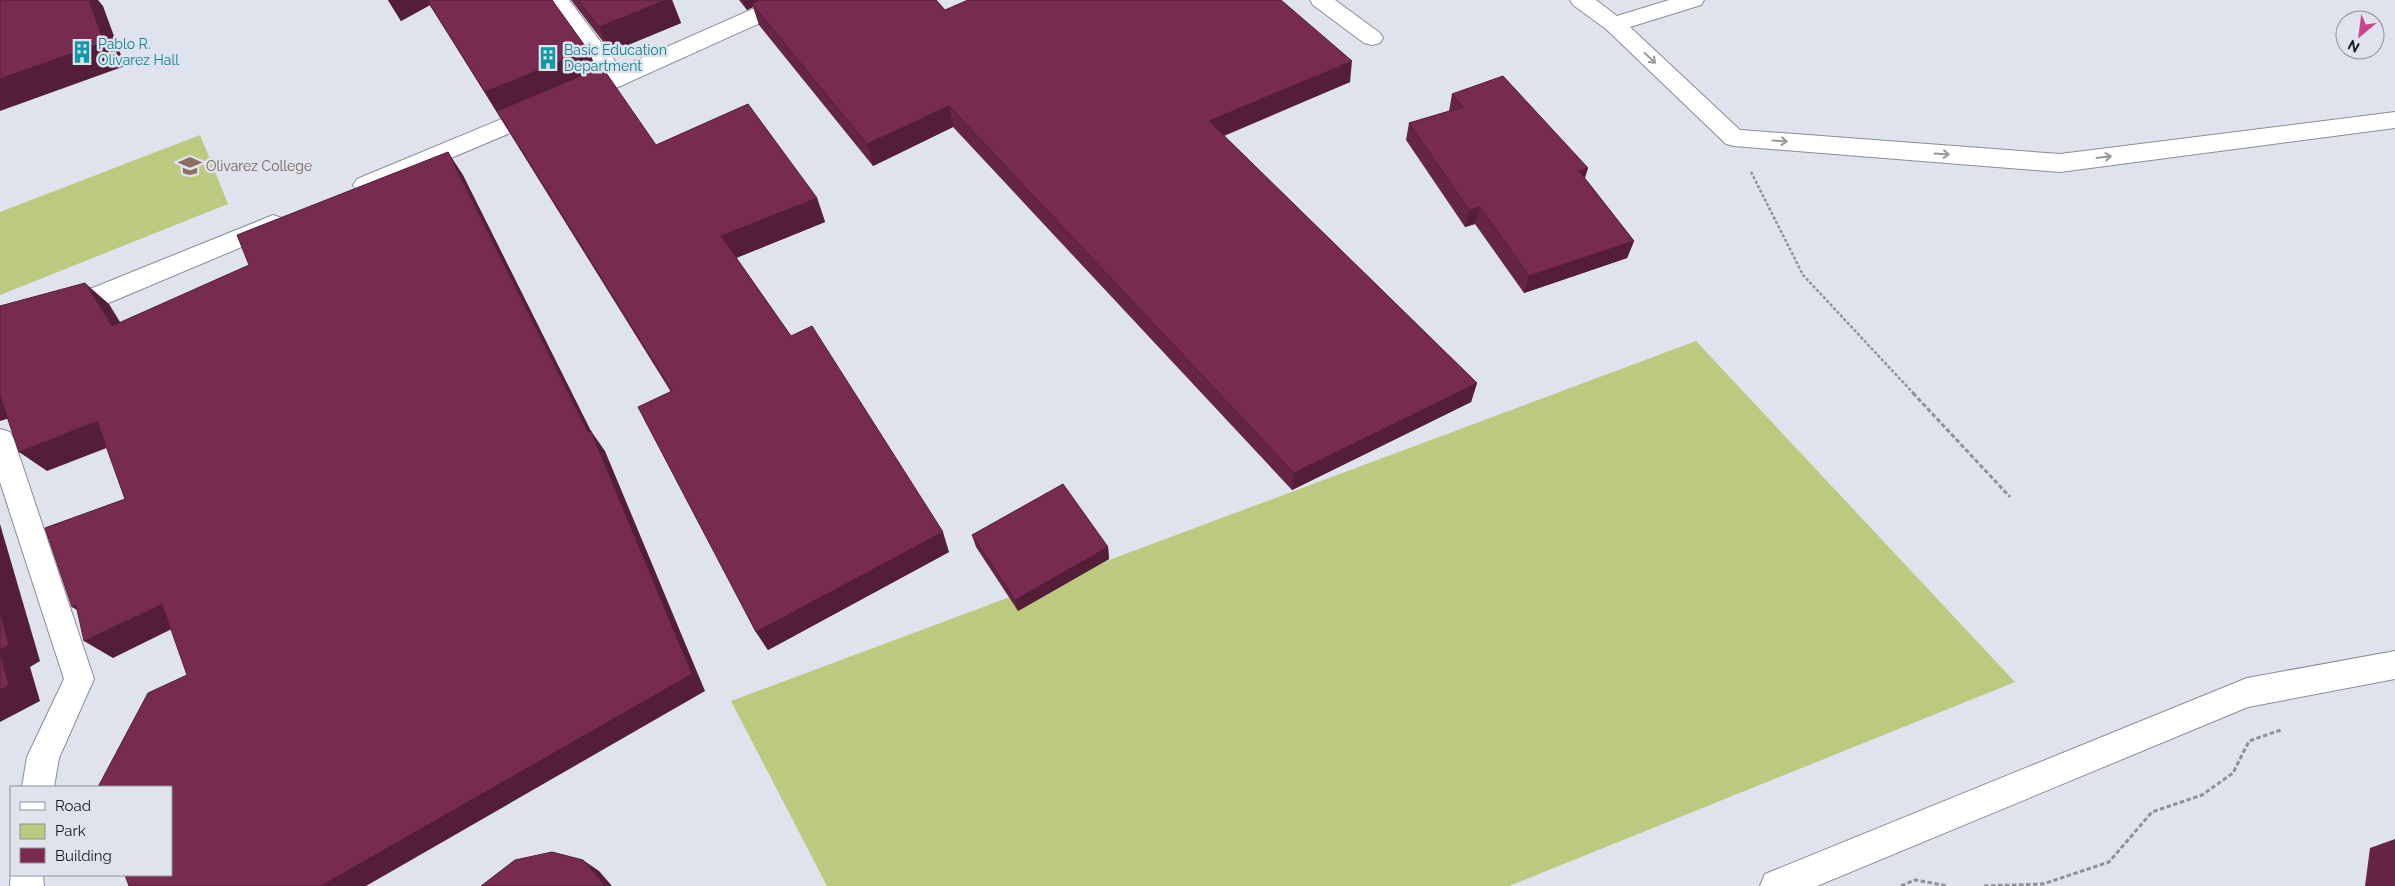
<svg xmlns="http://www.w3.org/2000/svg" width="2395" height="886" font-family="Raleway,sans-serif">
<rect width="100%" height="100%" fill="#dee3ee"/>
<g fill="#bcca7f">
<polygon points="200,135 228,204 0,295 0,212"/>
<polygon points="1696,341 2015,682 1509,886 827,886 731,701"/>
</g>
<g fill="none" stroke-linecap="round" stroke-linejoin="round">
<defs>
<g id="lane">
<polygon points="547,0 569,0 625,74 628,79 625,84 617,87 609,84"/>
<polygon points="1310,0 1335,0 1380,33 1383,38 1380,43 1372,45 1364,43 1313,5"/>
<polygon points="2395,651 2395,679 2248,707 1817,886 1760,886 1765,874 2247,678"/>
</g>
<g id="street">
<polygon points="773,0 803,0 800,5 585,102 577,104 569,102 566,96 569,90"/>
<polygon points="1570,0 1596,0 1617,16 1669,0 1704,0 1701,5 1630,27 1740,130 2060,154 2395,112 2395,128 2060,172 1734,146 1726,144 1606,29 1573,5"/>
<polygon points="540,103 548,105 551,111 548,117 373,191 365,194 357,191 353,185 357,179"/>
<polygon points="273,215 282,218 285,224 282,230 111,302 0,335 0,315 95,287"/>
<polygon points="0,429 10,432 14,440 94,679 59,758 54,787 22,787 27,757 64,679 0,482"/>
<polygon points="11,870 11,875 43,875 44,886 10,886"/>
</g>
</defs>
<use href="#lane" stroke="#888d97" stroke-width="2"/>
<use href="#street" stroke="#888d97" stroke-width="2"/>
<polyline stroke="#8d9199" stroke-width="2.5" stroke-dasharray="3 2" stroke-linecap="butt" points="1751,172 1803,275 1915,395"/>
<g stroke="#8d9199" stroke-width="3" stroke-dasharray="4.5 2.5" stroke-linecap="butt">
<polyline points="1913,393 2010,497"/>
<polyline points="1901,886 1915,880 1948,886"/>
<polyline points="1984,886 2043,884 2109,862 2152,812 2202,795 2233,773 2249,741 2281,730"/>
</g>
<use href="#lane" fill="#fff" fill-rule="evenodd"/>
<use href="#street" fill="#fff" fill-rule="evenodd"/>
</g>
<g fill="#672546">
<polygon points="388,0 552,0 597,69 656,145 817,198 825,222 736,258 791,336 949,552 768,650 756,632 671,392 430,5 401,21"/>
<polygon points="571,0 672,0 681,23 611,52"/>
<polygon points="739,0 936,0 945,10 1350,82 1224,136 1477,383 1471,402 1292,490 953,127 873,166 759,25 753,7 747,10"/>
<polygon points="1452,94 1588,168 1585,178 1634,241 1627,258 1524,293 1475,224 1465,227 1406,140 1409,123 1449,111"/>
<polygon points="972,535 1108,547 1109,559 1018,611 976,547"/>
<polygon points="2395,839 2395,886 2365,886 2370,848"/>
</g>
<g fill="#541e39">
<polygon points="89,0 98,0 103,6 125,66 0,111 0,79"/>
<polygon points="388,0 427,0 430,5 401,21"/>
<polygon points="666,0 672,0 681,23 611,52 599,27"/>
<polygon points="743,0 769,0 752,4 753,7 747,10"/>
<polygon points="588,50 600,75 500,117 485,92"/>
<polygon points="1352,61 1350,82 1208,142 1209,121"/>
<polygon points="949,106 953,127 873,166 867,144"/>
<polygon points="448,152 463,175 593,435 591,431 605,451 705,691 366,886 321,886"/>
<polygon points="1588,168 1582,185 1579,171"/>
<polygon points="817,198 825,222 731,260 721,236"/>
<polygon points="1480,207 1475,224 1465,227 1469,210"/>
<polygon points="1634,241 1627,258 1524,293 1529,276"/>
<polygon points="85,283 109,304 136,348 112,326"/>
<polygon points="1477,383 1471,402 1292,490 1294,473"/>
<polygon points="0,393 26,413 0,421"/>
<polygon points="97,421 122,442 47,471 19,452"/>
<polygon points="0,524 40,661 30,667 40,701 0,722"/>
<polygon points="943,532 949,552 768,650 756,632"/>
<polygon points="1108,547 1109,559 1018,611 1015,600"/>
<polygon points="162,604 188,621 113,658 84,641"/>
<polygon points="76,605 100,624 72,607"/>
<polygon points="583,860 599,871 612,886 604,886"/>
</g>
<g fill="#782b51" stroke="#541e39">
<polygon points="0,0 89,0 104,42 0,79"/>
<polygon points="427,0 552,0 588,50 485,92"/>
<polygon points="578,0 666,0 599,27"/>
<polygon points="760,0 936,0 945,10 968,0 1281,0 1352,61 1209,121 1477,383 1294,473 949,106 867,144 752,4"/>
<polygon points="602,67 656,145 748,104 817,198 721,236 791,336 812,326 943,532 756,632 638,407 672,391 497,111"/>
<polygon points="1503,76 1588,168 1579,171 1634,241 1529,276 1480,207 1469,210 1409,123 1463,107 1452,94"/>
<polygon points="448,152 588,432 591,431 692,674 321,886 129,886 125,875 171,875 171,787 98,787 148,693 187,675 162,604 84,641 76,605 72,607 45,528 125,499 97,421 19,452 0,396 0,306 85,283 112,326 249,265 237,235"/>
<polygon points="1063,484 1108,547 1015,600 972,535"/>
<polygon points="0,611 9,645 0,650"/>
<polygon points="0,654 9,685 0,690"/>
<polygon points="552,852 583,860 604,884 604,886 481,886 515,860"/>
</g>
<defs><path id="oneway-shaft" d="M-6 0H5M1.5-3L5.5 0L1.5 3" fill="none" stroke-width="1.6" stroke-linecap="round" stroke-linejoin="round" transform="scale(1.25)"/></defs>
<g stroke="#979899">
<use href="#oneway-shaft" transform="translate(1650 58) rotate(43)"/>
<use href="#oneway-shaft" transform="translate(1780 141) rotate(4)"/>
<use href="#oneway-shaft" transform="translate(1942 154) rotate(4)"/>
<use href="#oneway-shaft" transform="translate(2104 157) rotate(-7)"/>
</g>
<defs>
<symbol id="building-bare" viewBox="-9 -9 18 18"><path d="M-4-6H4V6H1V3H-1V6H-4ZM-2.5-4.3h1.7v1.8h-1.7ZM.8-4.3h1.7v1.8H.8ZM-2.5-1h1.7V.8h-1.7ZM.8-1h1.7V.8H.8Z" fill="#0f9aa8" stroke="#dee3ee" stroke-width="2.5" paint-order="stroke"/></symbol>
<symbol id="university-bare" viewBox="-9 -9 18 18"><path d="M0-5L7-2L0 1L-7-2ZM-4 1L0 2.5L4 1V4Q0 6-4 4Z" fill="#8d6e63" stroke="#dee3ee" stroke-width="2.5" paint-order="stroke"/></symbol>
</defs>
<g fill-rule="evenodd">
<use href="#building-bare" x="66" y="36" width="32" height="32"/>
<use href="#building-bare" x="532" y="42" width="32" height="32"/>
<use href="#university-bare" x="174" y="150" width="32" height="32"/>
</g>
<g text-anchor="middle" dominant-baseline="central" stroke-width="5" stroke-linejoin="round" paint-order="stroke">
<g font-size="14" fill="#0d838f" stroke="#dee3ee" text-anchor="start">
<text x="98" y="44">Pablo R.<tspan x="98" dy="16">Olivarez Hall</tspan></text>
<text x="564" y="50">Basic Education<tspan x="564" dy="16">Department</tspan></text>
</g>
<g font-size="14" fill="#785e54" stroke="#dee3ee" text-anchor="start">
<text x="206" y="166">Olivarez College</text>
</g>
</g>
<rect x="10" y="786" width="162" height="90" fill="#dee3ee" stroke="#8e929a"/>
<rect x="20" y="802" width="25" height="8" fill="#ffffff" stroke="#8e929a"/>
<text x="55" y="811" font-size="15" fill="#17191d">Road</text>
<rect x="20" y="824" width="25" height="15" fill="#bcca7f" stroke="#8e929a"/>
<text x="55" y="836" font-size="15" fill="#17191d">Park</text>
<rect x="20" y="848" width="25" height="15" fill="#782b51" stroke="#8e929a"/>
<text x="55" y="861" font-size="15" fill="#17191d">Building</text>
<g transform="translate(2360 35) rotate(209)"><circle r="24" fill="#dee3ee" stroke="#8e929a"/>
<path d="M0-4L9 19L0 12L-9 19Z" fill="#ca4589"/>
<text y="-8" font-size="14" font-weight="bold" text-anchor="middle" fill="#17191d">N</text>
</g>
</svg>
